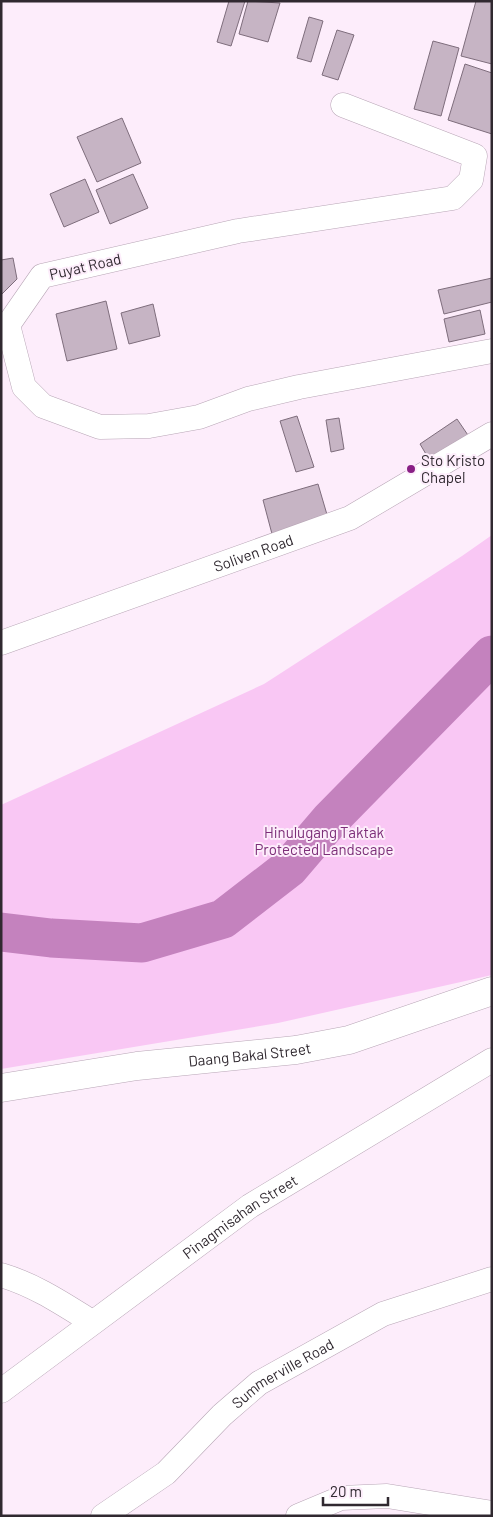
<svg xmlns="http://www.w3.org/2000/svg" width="493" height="1517" font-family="Barlow,sans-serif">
<rect width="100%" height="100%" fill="#fdedfb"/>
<polygon fill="#f9c7f4" points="492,535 492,975 278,1023 1,1069 1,805 264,684 462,556"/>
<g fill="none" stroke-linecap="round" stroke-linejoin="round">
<polyline stroke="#c482be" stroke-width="39" points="1,932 51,938 142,943 223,919 289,868 330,820 492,655"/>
</g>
<g fill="#c6b4c4" stroke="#7e6d7c">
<polygon points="229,1 245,1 231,46 217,42"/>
<polygon points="248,1 280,3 268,42 239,34"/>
<polygon points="476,1 492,1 492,64 461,56"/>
<polygon points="309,17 323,21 311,62 297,58"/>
<polygon points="337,30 354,35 338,80 322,75"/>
<polygon points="433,41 459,48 441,116 414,109"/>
<polygon points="465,64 492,73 492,134 448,120"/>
<polygon points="122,118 141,163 97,182 77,137"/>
<polygon points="133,174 148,208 110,224 96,190"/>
<polygon points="85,179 99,212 64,227 50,194"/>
<polygon points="13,258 17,279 1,295 1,260"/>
<polygon points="492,278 492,302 444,314 438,290"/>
<polygon points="106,301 117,349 67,361 56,314"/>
<polygon points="153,304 160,336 129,344 121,313"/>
<polygon points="480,310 485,334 449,342 444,319"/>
<polygon points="297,416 314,467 296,472 280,421"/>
<polygon points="339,418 344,449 331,452 326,420"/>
<polygon points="457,419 472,441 433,466 420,444"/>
<polygon points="318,484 328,518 272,534 263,500"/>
</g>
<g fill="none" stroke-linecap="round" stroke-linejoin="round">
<defs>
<g id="minor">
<polyline points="343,105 475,156 471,180 453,198 238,231 42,276 8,325 24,387 43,406 100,427 149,426 199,417 248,399 299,387 492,351"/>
<path id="s1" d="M1 643 350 518 492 434"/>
<path d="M1 1275C35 1285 63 1304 92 1322"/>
<path id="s2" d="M1 1391 250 1206 492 1060"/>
<path id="s3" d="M103 1516 166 1473 222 1415 259 1383 383 1314 492 1279"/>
<polyline points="298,1516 341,1498 387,1496 492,1513"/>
</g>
<g id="tertiary">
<path id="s4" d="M1 1088 137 1066 296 1050 349 1040 492 991"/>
</g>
</defs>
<use href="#minor" stroke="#b8a6b6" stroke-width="25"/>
<use href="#tertiary" stroke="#b8a6b6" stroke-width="29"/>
<use href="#minor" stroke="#fff" stroke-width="24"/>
<use href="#tertiary" stroke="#fff" stroke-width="28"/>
</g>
<circle fill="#892085" stroke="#fdedfb" stroke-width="2" cx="411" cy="469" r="5"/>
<g text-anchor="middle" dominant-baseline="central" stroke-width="4" stroke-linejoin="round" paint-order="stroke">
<g font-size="15" fill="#302930" stroke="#fdedfb">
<text transform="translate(85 266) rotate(-13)">Puyat Road</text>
<text stroke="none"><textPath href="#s1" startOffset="268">Soliven Road</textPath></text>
<text stroke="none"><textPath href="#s4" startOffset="251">Daang Bakal Street</textPath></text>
<text stroke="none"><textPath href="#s2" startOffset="296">Pinagmisahan Street</textPath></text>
<text stroke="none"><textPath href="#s3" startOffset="231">Summerville Road</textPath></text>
</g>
<g font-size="15" fill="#302930" stroke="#fdedfb" text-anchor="start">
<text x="421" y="460">Sto Kristo<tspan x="421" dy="17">Chapel</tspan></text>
</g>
<g font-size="15" fill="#7c2e78" stroke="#fdedfb">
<text x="324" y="832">Hinulugang Taktak<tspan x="324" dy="17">Protected Landscape</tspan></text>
</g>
</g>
<rect width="493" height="1517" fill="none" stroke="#302930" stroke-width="5"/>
<path d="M323 1497v8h65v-8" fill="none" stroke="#302930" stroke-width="2.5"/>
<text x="330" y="1497" font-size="15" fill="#302930" stroke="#fdedfb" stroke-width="4" paint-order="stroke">20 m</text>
</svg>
